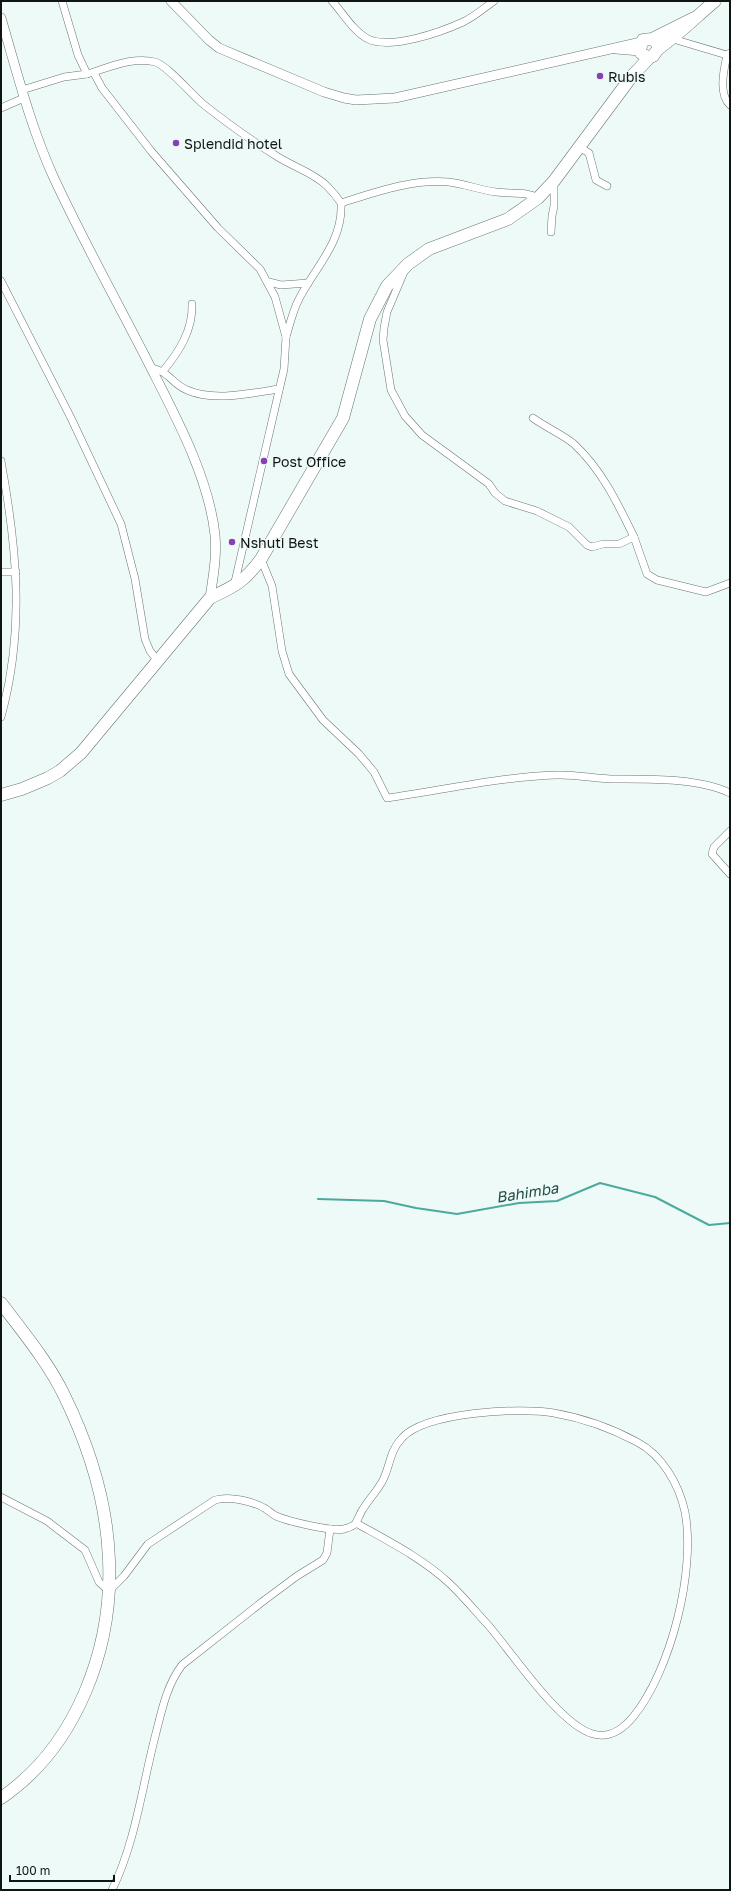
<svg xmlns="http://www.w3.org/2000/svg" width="731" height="1891" font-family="'Golos Text',sans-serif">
<rect width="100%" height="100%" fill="#edfaf8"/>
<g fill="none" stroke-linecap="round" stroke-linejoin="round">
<polyline stroke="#4caa9d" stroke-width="2" points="318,1199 384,1201 416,1208 457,1214 519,1203 557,1201 600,1183 655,1197 709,1225 730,1223"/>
<defs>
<g id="minor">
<path d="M62 1 78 55 87 74C108 68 133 56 155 62 167 65 192 95 203 104 227 123 252 141 278 157 294 167 314 173 327 186 332 191 337 197 341 203 343 242 316 266 299 299 293 310 290 324 286 337"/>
<path d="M332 1C343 13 353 31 368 39 391 50 441 32 463 22 474 17 484 8 494 1"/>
<polyline points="673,39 730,56"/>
<path d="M730 53 727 55C724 69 718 94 730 105"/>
<polyline points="94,73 102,88 151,151 218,228 260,269 275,297 286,337 284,369 234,586"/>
<polyline points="22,90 64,77 87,74"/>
<polyline points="1,108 24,98"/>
<polyline points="579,147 589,153 596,180 607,186"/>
<path d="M341 203C376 192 411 179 449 182 465 184 480 190 496 192 510 194 526 191 538 198"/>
<polyline points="551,232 552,216 554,206 554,181"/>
<polyline points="404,272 387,312 384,328 383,340 391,390 405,416 422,435 489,484 495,493 505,501 537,511 569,527 587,545 592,547 603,544 619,544 634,537 647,574 657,580 706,592 730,583"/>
<polyline points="1,281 71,418 121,524 135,579 145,639 150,651 158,661"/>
<polyline points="269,282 281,285 308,283"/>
<path d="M151 368C169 371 172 384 187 390 214 402 251 393 279 389"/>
<path d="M163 371C179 352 193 330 192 304"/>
<path d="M533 418C545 427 564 435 574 444 602 470 618 504 634 537"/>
<path d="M1 461C17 548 25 630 1 717"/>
<path d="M261 559 272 586 282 651 289 674 323 720 359 754 374 772 387 798C443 790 499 777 556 775 576 774 596 779 616 779 651 779 699 778 730 793"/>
<polyline points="1,572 16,572"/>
<polyline points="730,831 714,847 712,854 730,874"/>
<path d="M1 1497 47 1521 85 1550 99 1582 109 1591 124 1576 148 1544 215 1500C230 1496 253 1501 266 1509 269 1511 272 1514 276 1516 287 1521 332 1532 344 1529 347 1528 352 1527 355 1524 358 1520 360 1513 363 1509 369 1499 378 1490 383 1480 390 1466 390 1450 402 1438 425 1412 520 1407 554 1413 582 1418 611 1428 637 1442 662 1455 679 1484 685 1512 696 1570 671 1671 633 1717 623 1729 610 1739 593 1734 560 1725 512 1653 489 1626 476 1612 463 1596 449 1583 422 1558 388 1541 356 1523"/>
<path d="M112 1890C136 1841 142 1786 156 1733 162 1709 167 1685 182 1665L262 1602 297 1576 323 1560 327 1553 330 1529"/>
</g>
<g id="tertiary">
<polyline points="171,1 209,40 219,48 324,92 344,98 356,100 395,98 641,42"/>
<path d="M1 18C17 72 30 125 53 176 83 241 118 303 150 366 176 417 209 478 215 535 217 557 213 577 210 598"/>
<polyline points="616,49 640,51"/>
</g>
<g id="trunk">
<polyline points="652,39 657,43 658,49 653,56 647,57 641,53 640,49 643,40 652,39 694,18"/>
<path d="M658 49C679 34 696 17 715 1"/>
<path d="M1 795 22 789 48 778 60 771 81 753 210 598C235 586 244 582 261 559L343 418 370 319 387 286 408 264 429 249 508 219 538 198 554 181 632 76 650 57"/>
<path d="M1 1303C23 1332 48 1362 64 1395 89 1446 107 1503 109 1560 113 1649 76 1747 1 1798"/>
</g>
</defs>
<use href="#minor" stroke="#697572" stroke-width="8"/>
<use href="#tertiary" stroke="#697572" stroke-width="10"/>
<use href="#trunk" stroke="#697572" stroke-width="13"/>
<use href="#minor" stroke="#fff" stroke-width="7"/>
<use href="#tertiary" stroke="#fff" stroke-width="9"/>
<use href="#trunk" stroke="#fff" stroke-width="12"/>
</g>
<g fill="#8640b4" stroke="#edfaf8" stroke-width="1.5">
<circle cx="600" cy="76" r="4"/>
<circle cx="176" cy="143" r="4"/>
<circle cx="264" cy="461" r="4"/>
<circle cx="232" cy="542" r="4"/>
</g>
<g text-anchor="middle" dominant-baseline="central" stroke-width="3" stroke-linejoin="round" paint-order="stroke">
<g font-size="14" fill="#101514" stroke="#edfaf8" text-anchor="start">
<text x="608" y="76">Rubis</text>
<text x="184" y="143">Splendid hotel</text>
<text x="272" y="461">Post Office</text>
<text x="240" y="542">Nshuti Best</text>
</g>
<g font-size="15" font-style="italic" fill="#234d47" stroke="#edfaf8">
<text transform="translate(527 1192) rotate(-9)">Bahimba</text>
</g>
</g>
<rect width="731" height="1891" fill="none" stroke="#101514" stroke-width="4"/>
<path d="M10 1875v6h104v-6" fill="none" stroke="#101514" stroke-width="2"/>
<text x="16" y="1875" font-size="12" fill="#101514" stroke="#edfaf8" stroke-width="3" paint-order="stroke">100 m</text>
</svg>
